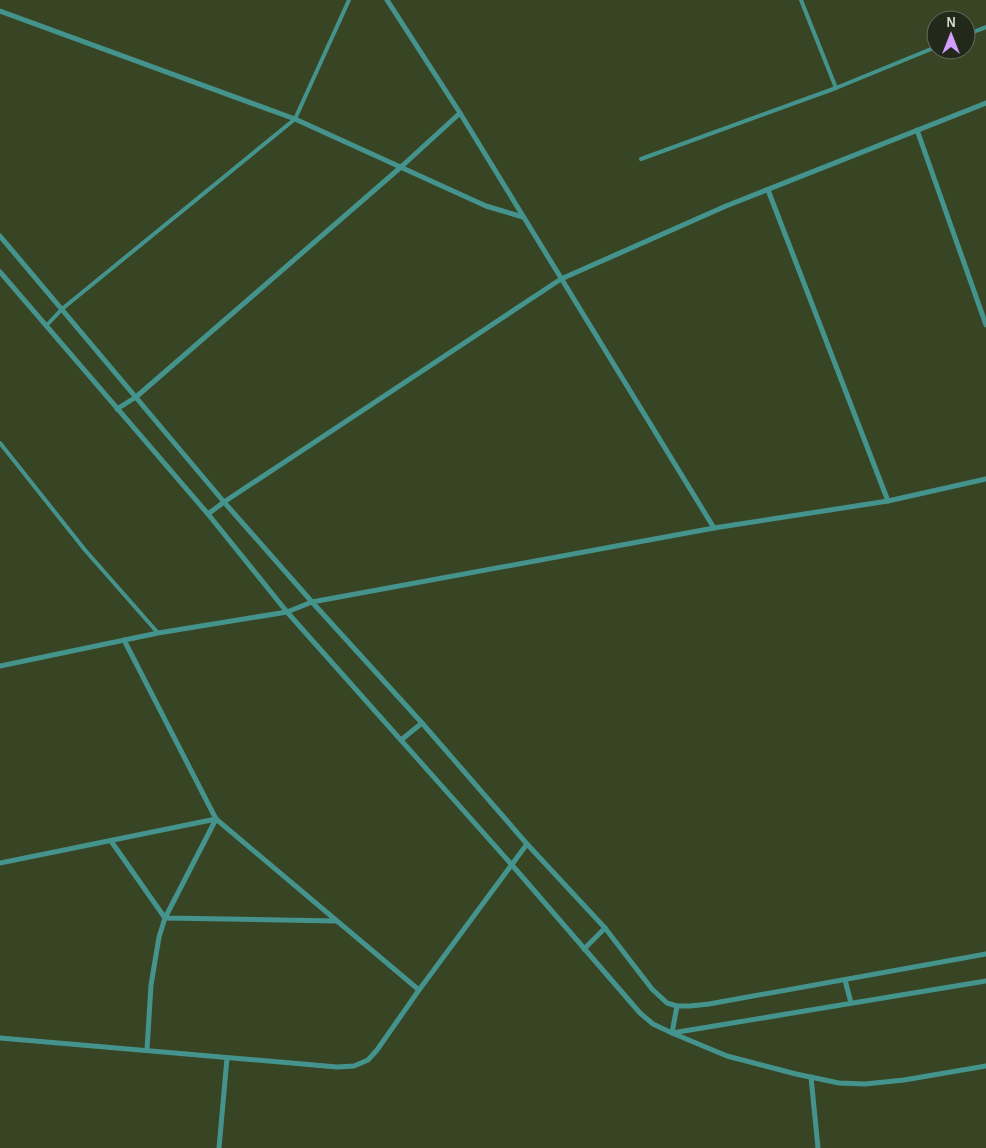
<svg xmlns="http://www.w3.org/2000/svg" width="986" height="1148" font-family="'Alegreya Sans',sans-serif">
<rect width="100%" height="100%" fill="#374524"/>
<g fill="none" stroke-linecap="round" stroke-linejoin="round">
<g stroke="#45938d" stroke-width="4">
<polyline points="801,0 836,88"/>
<polyline points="966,35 986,27"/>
<polyline points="641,159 836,88 936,47"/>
<polyline points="46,326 62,309 295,119 349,0"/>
<polyline points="0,443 85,550 158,633"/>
</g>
<g stroke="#45938d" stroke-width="5">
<polyline points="387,0 460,113 714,528"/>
<polyline points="0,11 295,119 486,206 523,217"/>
<polyline points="917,130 986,325"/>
<polyline points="768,190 888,501"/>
<polyline points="0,236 224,502 312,602 422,723 527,844 605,928 652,989 667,1003 677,1006 690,1006 709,1004 986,954"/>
<polyline points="0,272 208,514 287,612 512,865 640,1013 653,1024 672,1033 986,981"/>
<polyline points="117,409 136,397 401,167 460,113"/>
<polyline points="208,514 224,502 561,279 726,206 986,103"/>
<polyline points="124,640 216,819 419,990"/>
<polyline points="0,666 158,633 287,612 312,602 714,528 888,501 986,479"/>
<polyline points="401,740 422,723"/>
<polyline points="111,841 165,918 337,921"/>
<polyline points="0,863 216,819"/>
<polyline points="584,949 605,928"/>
<polyline points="845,980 851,1003"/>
<polyline points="677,1006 672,1033 727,1056 796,1074 839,1083 865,1084 904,1080 986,1066"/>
<polyline points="0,1038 337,1067 354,1066 368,1060 377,1050 419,990 527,844"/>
<polyline points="147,1050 151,985 159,937 165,918 216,819"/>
<polyline points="811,1077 818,1148"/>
<polyline points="219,1148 227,1058"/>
</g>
</g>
<g transform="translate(951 35)"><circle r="24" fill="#22291a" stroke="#666f5e"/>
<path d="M0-4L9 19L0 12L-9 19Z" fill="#d19dfe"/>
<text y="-8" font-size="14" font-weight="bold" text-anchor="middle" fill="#cdd7c4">N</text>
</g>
</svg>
